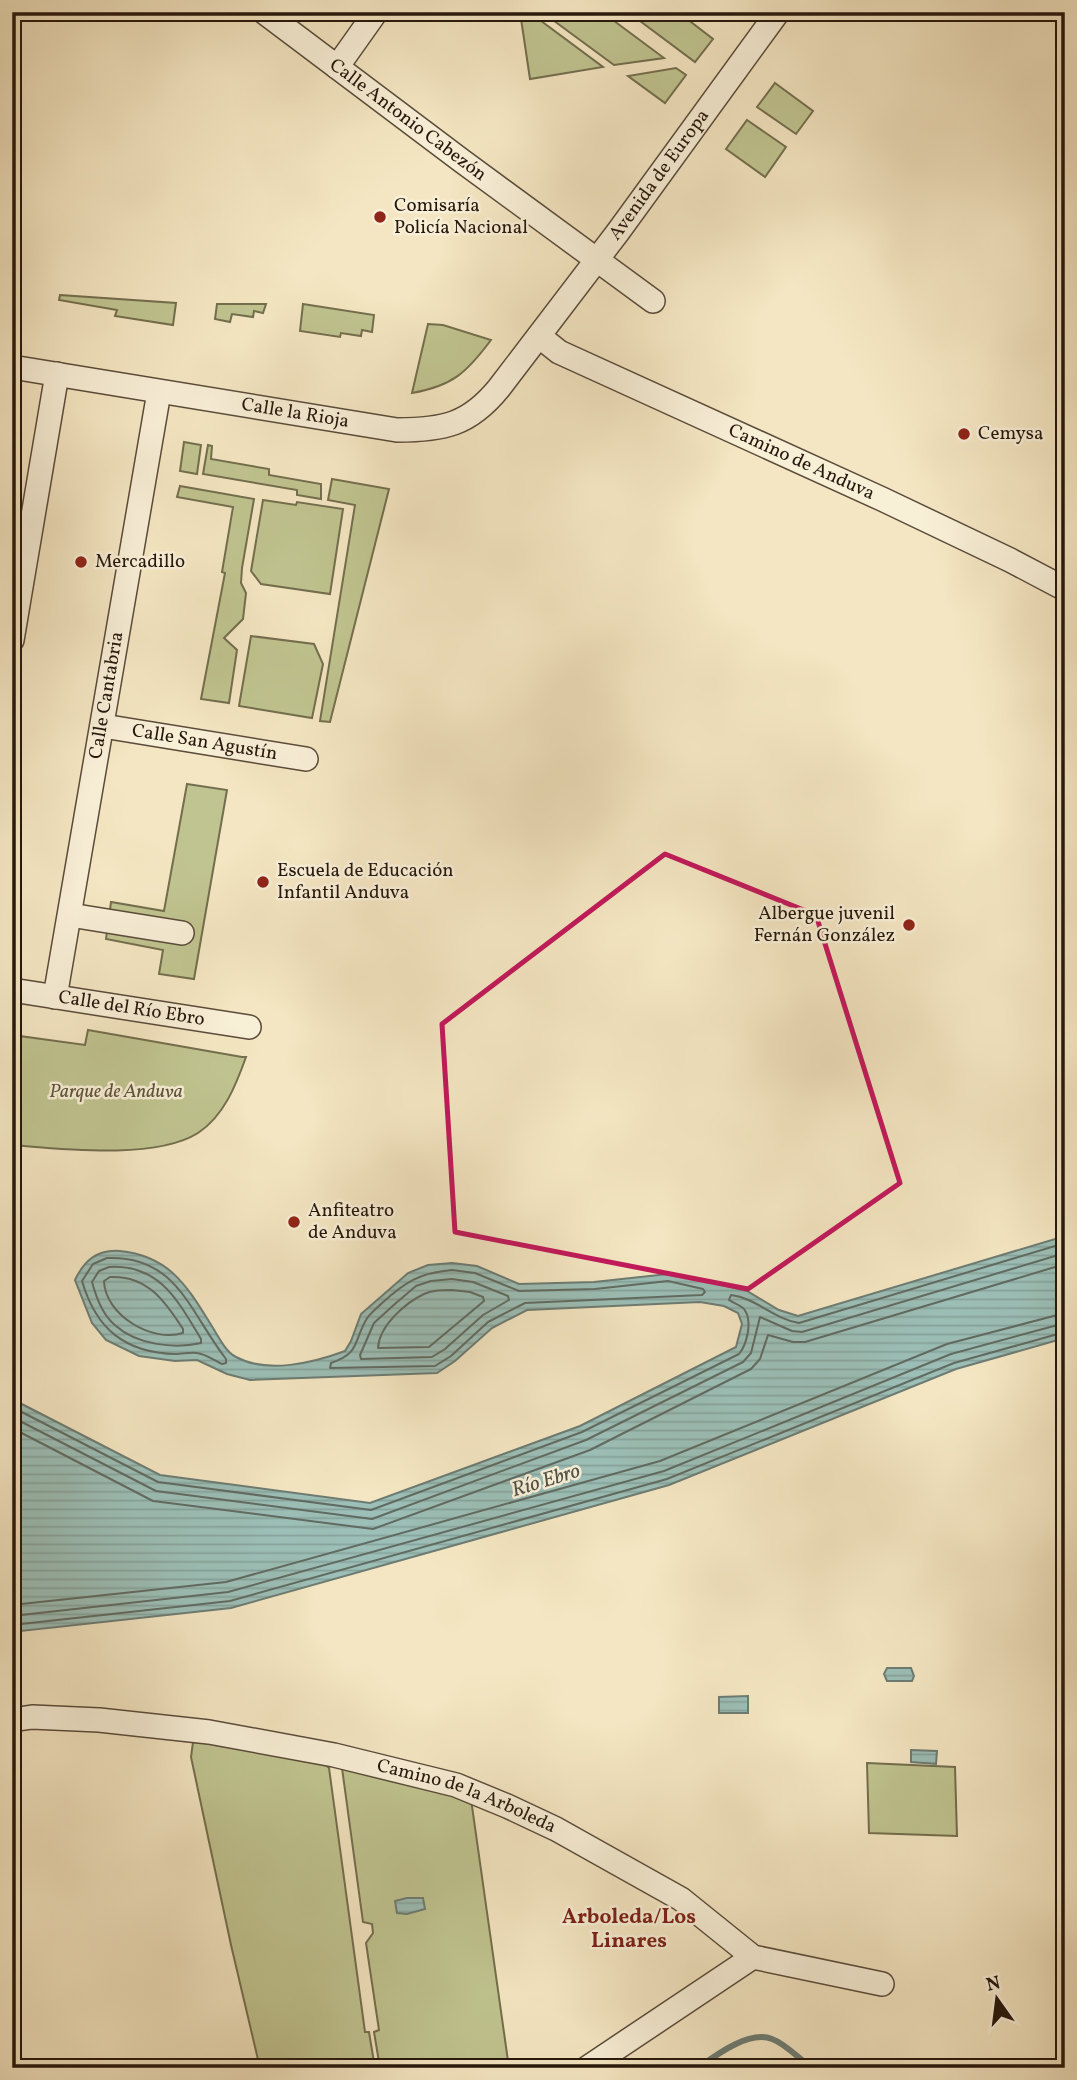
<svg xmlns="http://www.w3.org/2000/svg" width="1077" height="2080" font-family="Vollkorn,serif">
<defs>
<pattern id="water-rules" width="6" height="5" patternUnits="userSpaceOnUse" patternTransform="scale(1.75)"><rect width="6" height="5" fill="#9cbfb7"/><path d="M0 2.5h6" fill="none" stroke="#86a39c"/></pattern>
</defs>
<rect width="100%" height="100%" fill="#f4e6c2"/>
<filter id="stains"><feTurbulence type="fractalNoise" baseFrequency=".00286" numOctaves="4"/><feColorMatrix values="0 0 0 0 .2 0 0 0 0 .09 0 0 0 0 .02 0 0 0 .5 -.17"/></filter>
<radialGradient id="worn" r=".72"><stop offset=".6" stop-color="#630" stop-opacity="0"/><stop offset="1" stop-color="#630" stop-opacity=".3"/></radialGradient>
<g fill="#c0c490" stroke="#736e4e" stroke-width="2">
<polygon points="520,12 529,12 603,67 530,79"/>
<polygon points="542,12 602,12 664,58 614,65"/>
<polygon points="628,12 678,12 713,39 695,62"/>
<polygon points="676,68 686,75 665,103 628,76"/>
<polygon points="775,83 813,111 796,134 757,107"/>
<polygon points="747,120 786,147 765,177 726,149"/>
<polygon points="60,295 176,303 173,325 115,316 117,310 59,300"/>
<polygon points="217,304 266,304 263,313 254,311 253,317 232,314 230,322 215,319"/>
<polygon points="303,304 374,315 372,332 362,330 361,336 341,333 340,337 300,331"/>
<path d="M428 324 443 325 491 340C467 372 453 386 412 393Z"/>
<polygon points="184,442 201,445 197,474 180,471"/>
<polygon points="208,445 212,446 211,459 269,469 269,475 321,484 321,499 297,495 297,490 203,474"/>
<polygon points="332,479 389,489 330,722 320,721 355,505 328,500"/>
<polygon points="180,486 254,499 242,568 241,583 246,593 243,619 224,638 237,650 229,703 201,699 225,573 222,572 233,507 177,497"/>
<polygon points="263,500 296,505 297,502 343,509 330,594 261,584 251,571"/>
<polygon points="251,636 314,644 323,664 312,718 239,706"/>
<polygon points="187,784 227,790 194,979 159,974 163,950 106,939 111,902 164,911"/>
<path d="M88 1030 242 1057H246C236 1085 224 1116 198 1133 155 1160 62 1149 12 1145V1035L85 1045Z"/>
<polygon points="193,1742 262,1749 323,1762 329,1768 365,2032 369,2032 375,2068 260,2068 231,1945 191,1757"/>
<polygon points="867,1763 955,1767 957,1836 869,1833"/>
<polygon points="342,1768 471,1799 509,2068 380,2068 374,2032 379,2030 366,1943 373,1933 372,1924 363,1922"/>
</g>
<g fill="url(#water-rules)" stroke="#6d7c73" stroke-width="2">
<path d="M1065 1236V1338L956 1369 669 1485 231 1608 12 1632V1399L160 1475 370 1503 580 1426 736 1347 742 1324 738 1313 724 1306 700 1302 527 1310 492 1328 455 1361 437 1373 250 1380 227 1374 197 1360 175 1361 139 1356 106 1340 92 1323 75 1280C84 1261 97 1249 120 1251 171 1256 188 1288 213 1328 219 1338 226 1352 236 1357 267 1374 313 1363 345 1351L351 1341 361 1314 408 1273 428 1265 452 1263 477 1266 519 1284 594 1282 668 1274 689 1277 747 1291 779 1310 798 1316Z"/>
<polygon points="887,1668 911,1668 914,1676 912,1681 887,1681 884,1674"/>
<polygon points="748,1696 748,1713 719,1713 719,1697"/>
<polygon points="911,1750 937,1751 936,1764 911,1762"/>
<polygon points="407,1898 423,1898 425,1909 407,1914 397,1913 395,1901"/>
</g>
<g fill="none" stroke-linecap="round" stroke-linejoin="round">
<g stroke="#616b62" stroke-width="2">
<path d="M107 1258C177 1255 190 1313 226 1359V1363L222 1364C215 1361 206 1354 197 1353 190 1352 183 1354 176 1354 125 1353 96 1329 82 1281L93 1264Z"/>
<path d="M109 1267C160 1264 178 1301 201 1339V1343C175 1349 137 1345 116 1326 103 1316 96 1297 92 1282L99 1271Z"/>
<path d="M452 1270 475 1273 519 1291 595 1289 668 1281 703 1289 705 1292 702 1295 525 1303 488 1322 451 1356 435 1366 330 1368 331 1363C360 1353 353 1343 366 1320 369 1314 376 1309 381 1304 405 1282 419 1273 452 1270Z"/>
<path d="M110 1277C147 1275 165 1301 183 1329V1333C152 1343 105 1315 104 1281Z"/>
<polygon points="452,1279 473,1282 508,1296 509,1300 483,1315 445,1349 432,1357 361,1359 360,1355 374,1323 396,1303 416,1286 431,1281"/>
<path d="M452 1290 470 1292 483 1297 484 1301 429 1347 378 1348C379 1326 405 1303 424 1294 433 1290 442 1290 452 1290Z"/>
<path d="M12 1407 158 1482 371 1510 582 1432 739 1354C747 1344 753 1321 744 1309 741 1305 733 1303 729 1300L731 1295C756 1298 774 1319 799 1323L1065 1243"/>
<polyline points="12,1417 156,1491 372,1519 586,1440 743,1362 751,1353 760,1317 792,1331 802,1332 1065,1253"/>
<polyline points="12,1428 153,1501 373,1529 590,1450 751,1369 760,1359 768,1335 793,1342 805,1342 1065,1264"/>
<polyline points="12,1605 226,1582 660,1461 947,1344 1065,1313"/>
<polyline points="12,1616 228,1592 664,1471 951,1354 1065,1323"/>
<polyline points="12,1625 230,1601 667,1479 954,1363 1065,1332"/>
</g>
<path stroke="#6d7c73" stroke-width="6" d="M698 2068C716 2055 749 2030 772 2039 786 2044 799 2059 812 2068"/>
<defs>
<g id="minor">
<path id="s1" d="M264 12 462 161 653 301"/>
<polyline points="337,67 376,12"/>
<path id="s2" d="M539 336 559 352 882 499 1010 560 1065 589"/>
<path id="s3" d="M12 367 397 430C443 430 469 425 499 388L618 232 778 12"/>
<polyline points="12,640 57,374"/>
<path id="s4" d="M103 726 306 759"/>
<polyline points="70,915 182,933"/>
<path id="s5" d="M12 990 249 1027"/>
<path id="s6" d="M55 997 159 392"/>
<path id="s7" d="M12 1720 32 1717 99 1720 209 1732 334 1755 456 1785 507 1806 556 1829 681 1899 753 1957 882 1984"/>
<polyline points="587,2068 753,1957"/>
</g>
</defs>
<use href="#minor" stroke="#5a4b3a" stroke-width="26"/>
<use href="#minor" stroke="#f8efd7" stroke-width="23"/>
</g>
<path fill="none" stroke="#c2185b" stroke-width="5" stroke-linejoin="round" d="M665 854 816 915 900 1183 748 1289 455 1232 442 1024Z"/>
<g fill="#8f2418" stroke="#f8efd7" stroke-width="2.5">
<circle cx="380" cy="217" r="7"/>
<circle cx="964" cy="434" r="7"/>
<circle cx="81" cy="562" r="7"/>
<circle cx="263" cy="882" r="7"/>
<circle cx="909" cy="925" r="7"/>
<circle cx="294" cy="1222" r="7"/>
</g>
<g text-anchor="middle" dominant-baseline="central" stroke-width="5" stroke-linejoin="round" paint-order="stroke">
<g font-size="19" fill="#26170c" stroke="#f8efd7">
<text stroke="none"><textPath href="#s1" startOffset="180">Calle Antonio Cabezón</textPath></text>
<text stroke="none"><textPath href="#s3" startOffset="772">Avenida de Europa</textPath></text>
<text stroke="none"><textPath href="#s3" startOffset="287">Calle la Rioja</textPath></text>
<text stroke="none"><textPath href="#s2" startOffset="292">Camino de Anduva</textPath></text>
<text stroke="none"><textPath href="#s6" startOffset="306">Calle Cantabria</textPath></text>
<text stroke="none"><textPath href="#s4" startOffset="103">Calle San Agustín</textPath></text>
<text stroke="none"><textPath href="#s5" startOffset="121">Calle del Río Ebro</textPath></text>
<text stroke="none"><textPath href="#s7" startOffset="464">Camino de la Arboleda</textPath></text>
</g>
<g font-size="19" fill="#26170c" stroke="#f8efd7" text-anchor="start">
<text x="394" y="206">Comisaría<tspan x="394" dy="22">Policía Nacional</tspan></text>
<text x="978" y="434">Cemysa</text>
<text x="95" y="562">Mercadillo</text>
<text x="277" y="871">Escuela de Educación<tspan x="277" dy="22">Infantil Anduva</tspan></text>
<text x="895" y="914" text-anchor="end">Albergue juvenil<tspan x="895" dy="22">Fernán González</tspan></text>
<text x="308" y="1211">Anfiteatro<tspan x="308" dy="22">de Anduva</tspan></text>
</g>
<g font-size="19" font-style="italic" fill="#5c543a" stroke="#f8efd7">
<text x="116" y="1092">Parque de Anduva</text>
</g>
<g font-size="21" font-style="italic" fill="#4f5248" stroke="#f8efd7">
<text transform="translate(546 1481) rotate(-17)">Río Ebro</text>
</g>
<g font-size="21" font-weight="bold" fill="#7a1f14" stroke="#f8efd7">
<text x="629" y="1917">Arboleda/Los<tspan x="629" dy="24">Linares</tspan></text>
</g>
</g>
<rect width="1077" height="2080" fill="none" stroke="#f4e6c2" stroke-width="42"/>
<rect x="14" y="14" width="1049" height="2052" fill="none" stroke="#26170c" stroke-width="3.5"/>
<rect x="21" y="21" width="1035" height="2038" fill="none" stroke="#26170c" stroke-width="2"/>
<g transform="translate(997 1999) rotate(346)" stroke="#f8efd7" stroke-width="5" paint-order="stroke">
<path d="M0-5L12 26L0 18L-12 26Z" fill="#26170c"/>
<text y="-10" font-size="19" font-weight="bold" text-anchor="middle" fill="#26170c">N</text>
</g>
<rect width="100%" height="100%" filter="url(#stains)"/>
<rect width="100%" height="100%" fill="url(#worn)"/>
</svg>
